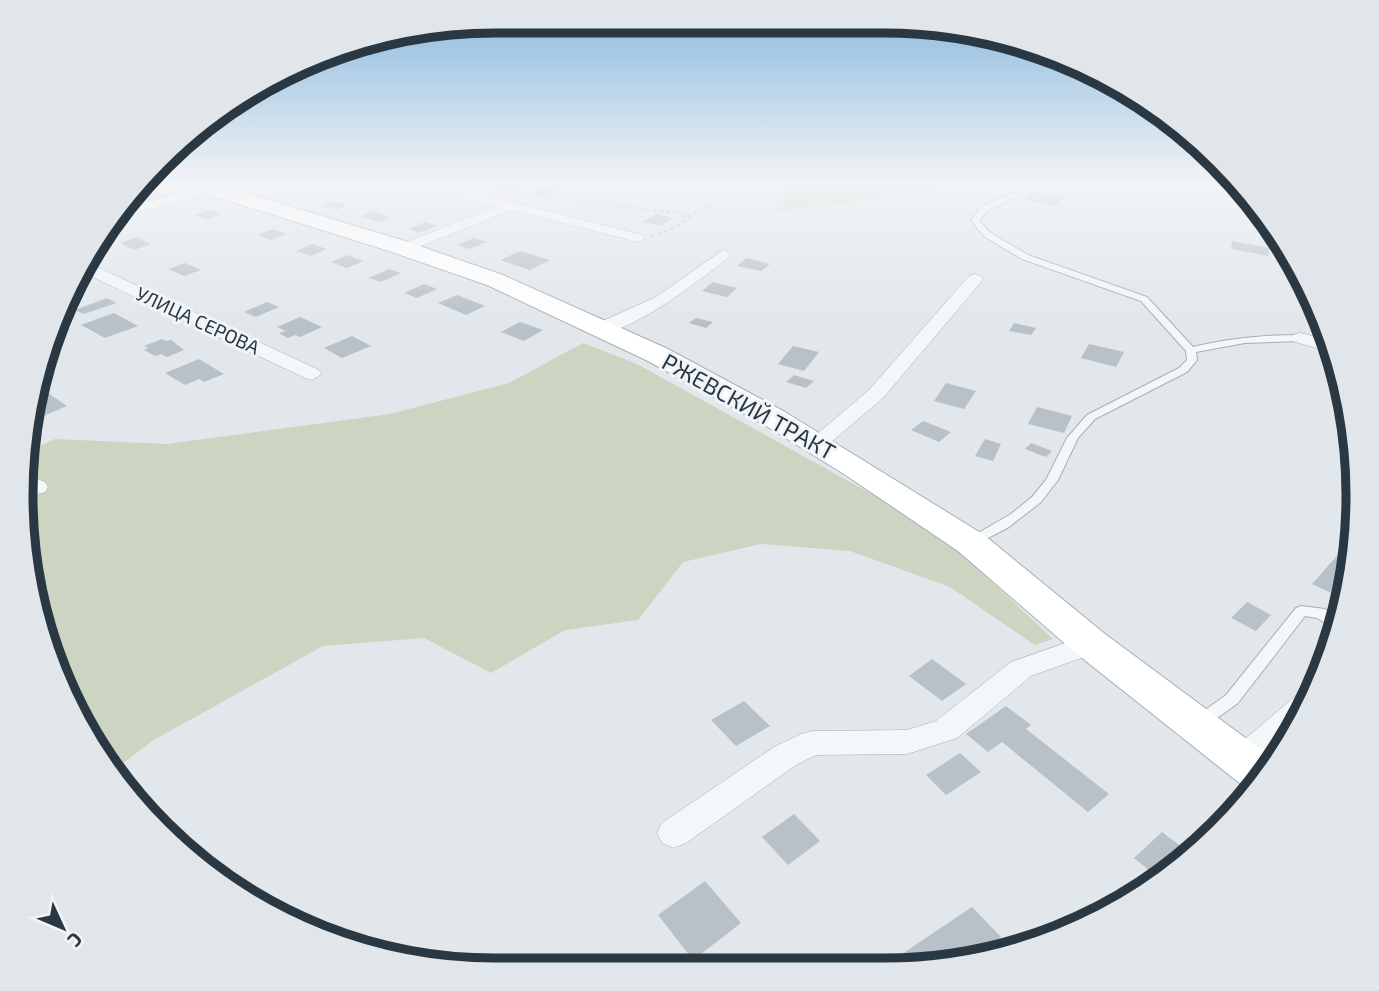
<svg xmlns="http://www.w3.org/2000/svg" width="1379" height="991" font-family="'Exo 2',sans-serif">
<rect width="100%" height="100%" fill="#e1e7eb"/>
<g fill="#cbd5c2">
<polygon points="792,181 973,181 882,199 771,212"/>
<polygon points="583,343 637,364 935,529 1053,639 1035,645 950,587 850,551 761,544 683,562 638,620 565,630 491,673 424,638 323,646 152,741 112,772 57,677 25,557 25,453 55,439 167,444 390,414 509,383"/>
</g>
<g fill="#b8c1c8">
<polygon points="504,183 520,187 511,191 495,188"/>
<polygon points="544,188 561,192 548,199 530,195"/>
<polygon points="1032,191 1064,197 1055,206 1023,200"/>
<polygon points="155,192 164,196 131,206 125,204"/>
<polygon points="334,201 348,205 337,210 323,206"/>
<polygon points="209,210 222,214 207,220 194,215"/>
<polygon points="372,211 391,217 380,222 360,216"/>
<polygon points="656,214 673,218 661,226 643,222"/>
<polygon points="425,222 437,226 419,233 408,229"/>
<polygon points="273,229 287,234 271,240 257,235"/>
<polygon points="137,237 151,244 134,250 120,243"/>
<polygon points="474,238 487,242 469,249 456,245"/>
<polygon points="1232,241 1269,248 1268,256 1231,249"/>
<polygon points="312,244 327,249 311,256 296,251"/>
<polygon points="520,251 550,260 530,270 500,260"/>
<polygon points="347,255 363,261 347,268 331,262"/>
<polygon points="746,258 770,264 761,271 737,266"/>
<polygon points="185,263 201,270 184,276 168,269"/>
<polygon points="389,269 401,273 381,282 369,278"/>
<polygon points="713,282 737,288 727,297 702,291"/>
<polygon points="424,284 437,289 417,298 404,293"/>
<polygon points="457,295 485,306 466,315 438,303"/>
<polygon points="107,298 116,303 84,314 75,310"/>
<polygon points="267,302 279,307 256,317 244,312"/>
<polygon points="114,313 138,326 105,338 81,325"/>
<polygon points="300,317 322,327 300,337 295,335 288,338 279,333 286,331 277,327"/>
<polygon points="696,318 713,322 706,328 689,323"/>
<polygon points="520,322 543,330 524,341 501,332"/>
<polygon points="1014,323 1036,328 1031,335 1009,331"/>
<polygon points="352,336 371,346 342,358 324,348"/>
<polygon points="162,339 166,341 171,340 184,350 167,357 161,354 155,356 144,350 149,348 144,346"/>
<polygon points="1089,344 1124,352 1116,367 1081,358"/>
<polygon points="793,346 819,352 804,371 778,364"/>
<polygon points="199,359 224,374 204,382 199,379 185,385 165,373"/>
<polygon points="794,375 814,381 806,388 786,382"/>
<polygon points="946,383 976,391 964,409 934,401"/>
<polygon points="48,393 67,406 29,422 36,398"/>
<polygon points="1037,407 1072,416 1064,433 1028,424"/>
<polygon points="923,421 951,432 939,442 911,430"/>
<polygon points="985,439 1001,444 993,461 975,456"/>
<polygon points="1031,443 1052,451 1046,457 1025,449"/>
<polygon points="1342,550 1354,555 1344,599 1312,584"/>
<polygon points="1247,602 1271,615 1256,631 1231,618"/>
<polygon points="932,659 966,684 942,701 909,676"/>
<polygon points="744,701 770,726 736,746 711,720"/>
<polygon points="1006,706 1031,725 1026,729 1109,794 1088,812 1002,742 988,752 966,734"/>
<polygon points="960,753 981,772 946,795 926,775"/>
<polygon points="794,814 820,841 788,865 762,837"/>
<polygon points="1162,832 1191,854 1160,879 1134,858"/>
<polygon points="705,881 741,923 693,960 658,915"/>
<polygon points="972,907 1001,937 971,959 946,966 884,966"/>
</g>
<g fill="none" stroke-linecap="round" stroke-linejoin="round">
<defs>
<g id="service">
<path d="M1013 193 1020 195 987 211 979 221 991 233 1028 255 1147 297 1193 347C1229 338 1264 335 1301 335L1306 338 1301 341 1245 343 1196 352 1197 360 1187 372 1095 419 1078 438 1058 480 1041 502 1009 527 971 547 966 546 964 543 966 540 1011 514 1032 497 1046 480 1067 438 1087 415 1179 368 1187 360 1186 351 1141 301 1022 259 985 237 971 221 981 207Z"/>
<polygon points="1301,606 1325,609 1340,619 1337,630 1317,618 1305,616 1238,703 1206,726 1200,728 1194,726 1192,722 1194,718 1226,695 1296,608"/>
</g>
<g id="minor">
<polygon points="210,185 215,186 215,192 115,218 121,209"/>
<polygon points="463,190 643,235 645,238 638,242 511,210 409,251 399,251 396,248 399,245 496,207 458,197 456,194"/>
<path d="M723 250 728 252 731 255 728 258C704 277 625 339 596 332L593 328 596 324 656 297Z"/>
<polygon points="86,262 319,370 322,374 312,380 305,378 80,271"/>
<polygon points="975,274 981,276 983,279 981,282 883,398 824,448 810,448 806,444 810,440 869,390 969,276"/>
<polygon points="1301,333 1330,341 1334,353 1295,342 1292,338 1295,334"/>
<polygon points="25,474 45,482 48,487 45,492 37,494 25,490"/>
<polygon points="1091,634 1101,637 1105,644 1101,651 1031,676 957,738 907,754 816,755 796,765 686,843 674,848 662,843 657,833 662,823 774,747 801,734 812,731 907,730 936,721 1011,662"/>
<polygon points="1309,690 1313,691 1296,730 1253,769 1242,773 1231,769 1227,760 1231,751 1299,693"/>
</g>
<polygon id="secondary" points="176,181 206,181 405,241 503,275 668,349 785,412 984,535 1105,634 1275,760 1252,791 1247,789 1077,654 958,551 844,474 763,424 648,361 487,285 389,251 178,185"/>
</defs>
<use href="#service" stroke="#a6afb5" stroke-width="2"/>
<use href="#minor" stroke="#a6afb5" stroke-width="1"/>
<use href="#secondary" stroke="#a6afb5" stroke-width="2"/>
<g stroke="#bfc5ca" stroke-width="2.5" stroke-dasharray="3.5 3.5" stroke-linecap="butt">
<polyline points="576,201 602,194 626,181"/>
<polyline points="562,204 591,202 692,215 741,186 739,181"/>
<polyline points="651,237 674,228 692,215"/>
</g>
<use href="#service" fill="#f4f7f9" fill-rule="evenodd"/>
<use href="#minor" fill="#f4f7f9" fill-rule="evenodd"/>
<use href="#secondary" fill="#fff" fill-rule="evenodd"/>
</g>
<linearGradient id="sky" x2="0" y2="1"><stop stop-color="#89b8dd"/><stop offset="0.57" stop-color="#f2f4f6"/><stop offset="1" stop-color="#f2f4f6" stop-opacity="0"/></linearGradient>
<rect width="1379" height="320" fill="url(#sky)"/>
<g text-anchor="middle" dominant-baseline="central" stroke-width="6" stroke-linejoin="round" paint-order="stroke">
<g font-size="19" fill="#293843" stroke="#f1f5f8">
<text transform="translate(198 320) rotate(25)">УЛИЦА СЕРОВА</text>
</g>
<g font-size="23" fill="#293843" stroke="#f1f5f8">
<text transform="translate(749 406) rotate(29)">РЖЕВСКИЙ ТРАКТ</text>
</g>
</g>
<path d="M0 0H1379V991H0ZM495 33H884A462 462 0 0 1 1346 495V496A462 462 0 0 1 884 958H495A462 462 0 0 1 33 496V495A462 462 0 0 1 495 33Z" fill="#e1e6ea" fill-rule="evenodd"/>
<path fill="none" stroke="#293843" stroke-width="9" d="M495 33H884A462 462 0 0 1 1346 495V496A462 462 0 0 1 884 958H495A462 462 0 0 1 33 496V495A462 462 0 0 1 495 33Z"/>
<g transform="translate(63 928) rotate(134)" stroke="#f1f5f8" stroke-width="5" paint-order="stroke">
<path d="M0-5L12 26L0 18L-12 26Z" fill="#293843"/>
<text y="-10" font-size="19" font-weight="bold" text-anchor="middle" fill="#293843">С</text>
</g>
</svg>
